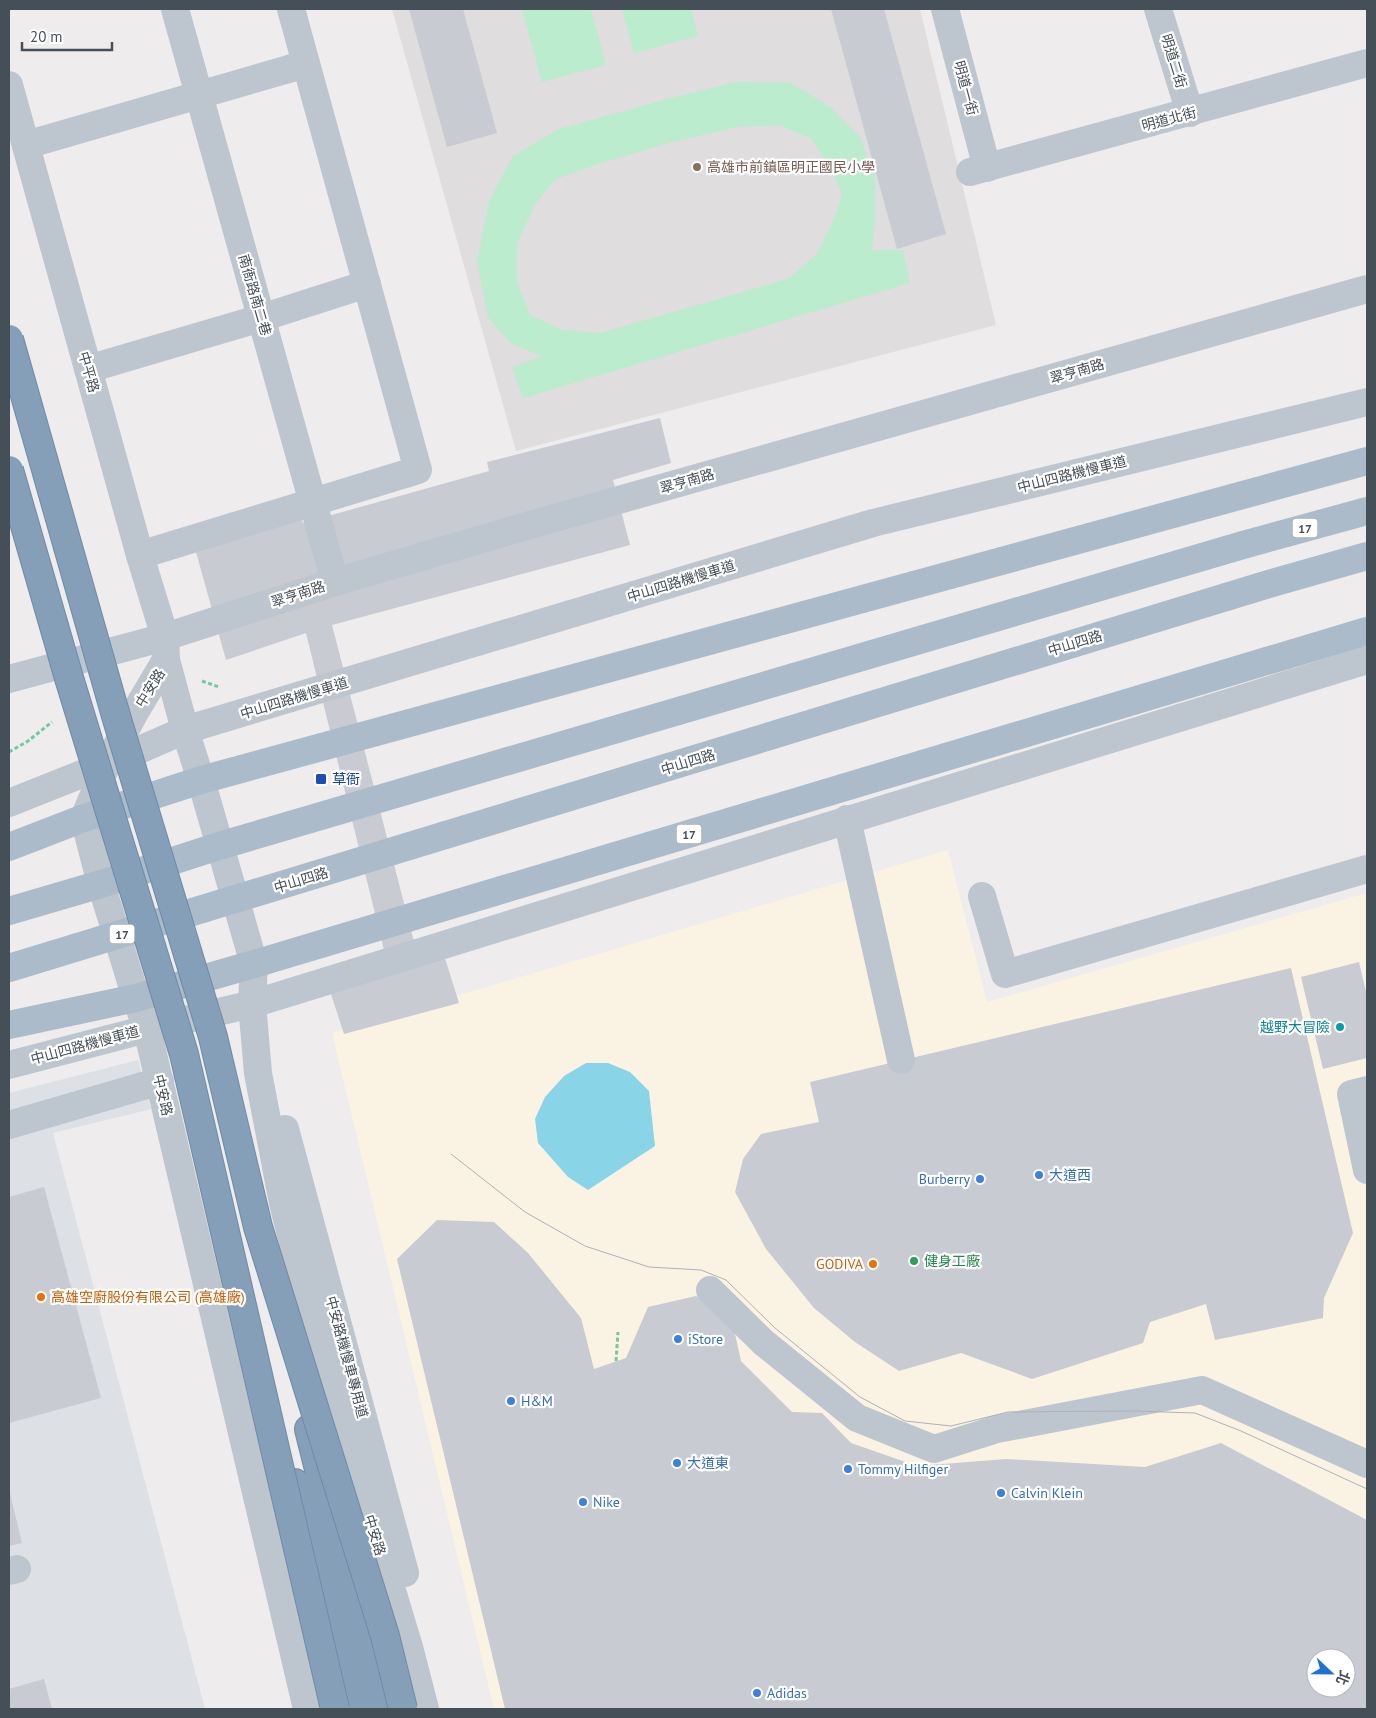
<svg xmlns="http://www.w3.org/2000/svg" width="1376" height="1718" font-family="'PT Sans','Noto Sans TC',sans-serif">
<rect width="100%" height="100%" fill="#eeecec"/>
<path fill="#faf3e4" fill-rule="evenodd" d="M948 850 987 1002 1367 893V1709H494L332 1033ZM1316 1658H1346V1688H1316Z"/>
<polygon fill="#dfdddd" points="392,9 920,9 996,325 516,451"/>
<polygon fill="#dde0e4" points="138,1060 151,1109 53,1133 205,1709 9,1709 9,1093"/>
<g fill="#baeccd" fill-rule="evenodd">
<polygon points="522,9 591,9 606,65 542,82"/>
<polygon points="622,9 691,9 698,36 634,53"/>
<path d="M736 82 791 83 830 107 860 137 875 178V221L872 250H903L910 283 523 398 512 367 543 356 511 344 488 317 477 262 489 201 513 156 559 129 667 99ZM779 125 810 138 830 166 842 194 835 217 816 255 788 279 600 333 563 330 530 315 517 282V244L535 204 556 179 598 164 672 142 737 127Z"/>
</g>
<polygon fill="#89d5e7" points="586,1063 608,1063 630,1072 649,1091 655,1146 588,1190 568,1177 538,1143 535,1119 545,1097 564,1076"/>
<g fill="#c8cbd1" fill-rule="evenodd">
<polygon points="409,9 463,9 497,133 447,147"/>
<polygon points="831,9 884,9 946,234 897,249"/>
<polygon points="660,418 671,463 613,480 630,545 332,625 419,961 444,955 459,1003 344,1034 330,991 384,950 306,633 226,660 196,552 202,551 201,548 301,518 303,523 489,471 487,462"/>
<polygon points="1359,962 1367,996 1367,1058 1323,1069 1301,977"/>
<polygon points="1291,968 1353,1233 1324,1298 1323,1318 1215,1340 1206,1304 1150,1322 1143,1343 1032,1379 961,1353 899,1371 855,1342 814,1308 766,1249 735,1192 743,1159 761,1134 819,1122 810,1082"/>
<polygon points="44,1187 101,1398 9,1423 9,1197"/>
<path d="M437 1220 494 1222 528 1253 581 1318 594 1369 626 1358 648 1307 696 1296 732 1320 741 1361 792 1412 822 1413 851 1443 917 1466 1006 1459 1145 1467 1221 1443 1367 1520V1709H505L397 1259ZM1316 1658H1346V1688H1316Z"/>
<polygon points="9,1489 22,1543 9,1546"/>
<polygon points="44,1679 52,1709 9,1709 9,1689"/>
</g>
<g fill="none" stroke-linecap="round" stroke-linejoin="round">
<defs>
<g id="highway">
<polyline points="309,1429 379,1709"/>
<polyline points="295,1483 357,1709"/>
</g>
</defs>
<use href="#highway" stroke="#708aa5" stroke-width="30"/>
<g stroke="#74c89e" stroke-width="3" stroke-dasharray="4 2.5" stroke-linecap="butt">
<polyline points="202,681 219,687"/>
<polyline points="9,752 28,741 52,722"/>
<polyline points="616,1361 618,1332"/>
</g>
<g stroke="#bdc6ce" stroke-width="28">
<polyline points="175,9 335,582"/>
<polyline points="945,9 987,168"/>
<polyline points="1158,9 1190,113"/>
<polyline points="9,85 141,559 165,637 166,660 185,730 201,780 254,964 252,1004 258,1073 283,1203 323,1362 409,1647 425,1709"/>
<polyline points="26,145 306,64"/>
<polyline points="970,172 1367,63"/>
<polyline points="88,369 261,318 367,284"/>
<polyline points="140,555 418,470 291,9"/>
<polyline points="166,660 135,712 107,764 84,818 101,884 136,998 147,1029 307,1709"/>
<polyline points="9,679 165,637 335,582 530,525 1367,289"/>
<polyline points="9,803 107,764 185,730 873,523 1367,402"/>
<polyline points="847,819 901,1060"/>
<polyline points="982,896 1005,974 1367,869"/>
<polyline points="9,1065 147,1029 252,1004 1367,660"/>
<polyline points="1367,1090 1351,1094 1367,1170"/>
<polyline points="9,1125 160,1081"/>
<polyline points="285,1129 405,1573"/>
<polyline points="710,1290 764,1343 857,1418 934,1449 997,1429 1202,1390 1367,1464"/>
<polyline points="9,1571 17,1569"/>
</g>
<g stroke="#acbbca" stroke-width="28">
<polyline points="9,847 84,818 201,780 1367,461"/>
<polyline points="9,911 101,884 219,846 1243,545 1367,511"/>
<polyline points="9,968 1272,583 1367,556"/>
<polyline points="9,1025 136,998 254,964 1367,631"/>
</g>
<use href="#highway" stroke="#859fb9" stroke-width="28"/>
<polyline stroke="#aeb1b6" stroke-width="1" points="451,1154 525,1212 585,1246 649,1267 701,1270 726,1280 775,1328 860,1397 905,1421 951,1426 1008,1412 1135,1411 1195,1413 1241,1431 1367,1489"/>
<defs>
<g id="highway-bridge">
<polyline points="9,339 116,716 213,1037 258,1227 385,1636 403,1709"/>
<polyline points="9,470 69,678 184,1054 335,1709"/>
</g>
</defs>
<use href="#highway-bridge" stroke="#708aa5" stroke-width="30" stroke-linecap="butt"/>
<use href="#highway-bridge" stroke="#859fb9" stroke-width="28"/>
</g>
<circle fill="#8d6e63" stroke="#fff" stroke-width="2" cx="697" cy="167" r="5"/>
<rect fill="#1a4fb4" stroke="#fff" stroke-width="2" x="315" y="773" width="12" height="12" rx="2.5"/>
<circle fill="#0f9aa8" stroke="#fff" stroke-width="2" cx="1340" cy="1027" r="5"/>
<g fill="#3f7fe0" stroke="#fff" stroke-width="2">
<circle cx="1039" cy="1175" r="5"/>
<circle cx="980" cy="1179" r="5"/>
<circle cx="678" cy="1339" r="5"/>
<circle cx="511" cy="1401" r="5"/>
<circle cx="677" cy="1463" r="5"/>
<circle cx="848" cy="1469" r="5"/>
<circle cx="1001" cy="1493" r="5"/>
<circle cx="583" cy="1502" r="5"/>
<circle cx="757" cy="1693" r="5"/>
</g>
<circle fill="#2e9e5b" stroke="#fff" stroke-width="2" cx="914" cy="1261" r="5"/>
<g fill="#e8710a" stroke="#fff" stroke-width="2">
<circle cx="873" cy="1264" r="5"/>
<circle cx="41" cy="1297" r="5"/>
</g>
<g text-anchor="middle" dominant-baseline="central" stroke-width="4.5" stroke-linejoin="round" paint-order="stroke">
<g fill="#fff" stroke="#7d848a" stroke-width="1">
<rect x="1292.5" y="518.5" width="25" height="19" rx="4"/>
<rect x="676.5" y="824.5" width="25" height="19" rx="4"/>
<rect x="109.5" y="924.5" width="25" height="19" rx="4"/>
</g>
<g font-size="12" font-weight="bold" fill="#454f58">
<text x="1305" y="528">17</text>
<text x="689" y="834">17</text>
<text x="122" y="934">17</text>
</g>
<g font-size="14" fill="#454f58" stroke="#fff">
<text transform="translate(1174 61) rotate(73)">明道二街</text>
<text transform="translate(966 88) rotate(75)">明道一街</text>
<text transform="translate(1169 119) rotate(-15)">明道北街</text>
<text transform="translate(255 295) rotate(74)">南衙路南二巷</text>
<text transform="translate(1077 371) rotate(-16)">翠亨南路</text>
<text transform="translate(89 372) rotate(74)">中平路</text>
<text transform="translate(1072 474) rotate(-14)">中山四路機慢車道</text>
<text transform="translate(687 481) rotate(-16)">翠亨南路</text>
<text transform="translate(681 581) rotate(-17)">中山四路機慢車道</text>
<text transform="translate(298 594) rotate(-18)">翠亨南路</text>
<text transform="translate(1075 643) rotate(-17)">中山四路</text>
<text transform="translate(150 688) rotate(-58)">中安路</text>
<text transform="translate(294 698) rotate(-17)">中山四路機慢車道</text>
<text transform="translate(688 762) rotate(-17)">中山四路</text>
<text transform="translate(301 880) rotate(-17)">中山四路</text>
<text transform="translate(85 1045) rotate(-15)">中山四路機慢車道</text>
<text transform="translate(163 1095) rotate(77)">中安路</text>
<text transform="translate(347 1357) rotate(75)">中安路機慢車專用道</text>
<text transform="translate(375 1535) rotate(73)">中安路</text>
</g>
<g font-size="14" fill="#785e54" stroke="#fff" text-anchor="start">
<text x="707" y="167">高雄市前鎮區明正國民小學</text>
</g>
<g font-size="14" fill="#164399" stroke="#fff" text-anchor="start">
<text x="332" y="779">草衙</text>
</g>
<g font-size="14" fill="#0d838f" stroke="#fff" text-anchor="end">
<text x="1330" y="1027">越野大冒險</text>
</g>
<g font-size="14" fill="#366cbe" stroke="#fff" text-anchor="start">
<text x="1049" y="1175">大道西</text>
<text x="970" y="1179" text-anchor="end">Burberry</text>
<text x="688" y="1339">iStore</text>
<text x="521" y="1401">H&amp;M</text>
<text x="687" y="1463">大道東</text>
<text x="858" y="1469">Tommy Hilfiger</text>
<text x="1011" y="1493">Calvin Klein</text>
<text x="593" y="1502">Nike</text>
<text x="767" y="1693">Adidas</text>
</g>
<g font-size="14" fill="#27864d" stroke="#fff" text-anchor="start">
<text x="924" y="1261">健身工廠</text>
</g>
<g font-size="14" fill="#c56008" stroke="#fff" text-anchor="end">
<text x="863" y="1264">GODIVA</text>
<text x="51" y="1297" text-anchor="start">高雄空廚股份有限公司 (高雄廠)</text>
</g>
</g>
<rect width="1376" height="1718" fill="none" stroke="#454f58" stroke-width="20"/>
<g transform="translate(1331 1673) rotate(112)"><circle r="24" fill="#ffffff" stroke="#b5b9bc"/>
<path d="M0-4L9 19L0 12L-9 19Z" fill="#2071d4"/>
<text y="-8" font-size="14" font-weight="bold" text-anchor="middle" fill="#454f58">北</text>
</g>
<path d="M22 42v8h90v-8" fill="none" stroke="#454f58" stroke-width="2.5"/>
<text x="30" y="42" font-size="15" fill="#454f58" stroke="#ffffff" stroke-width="4" paint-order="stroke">20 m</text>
</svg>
